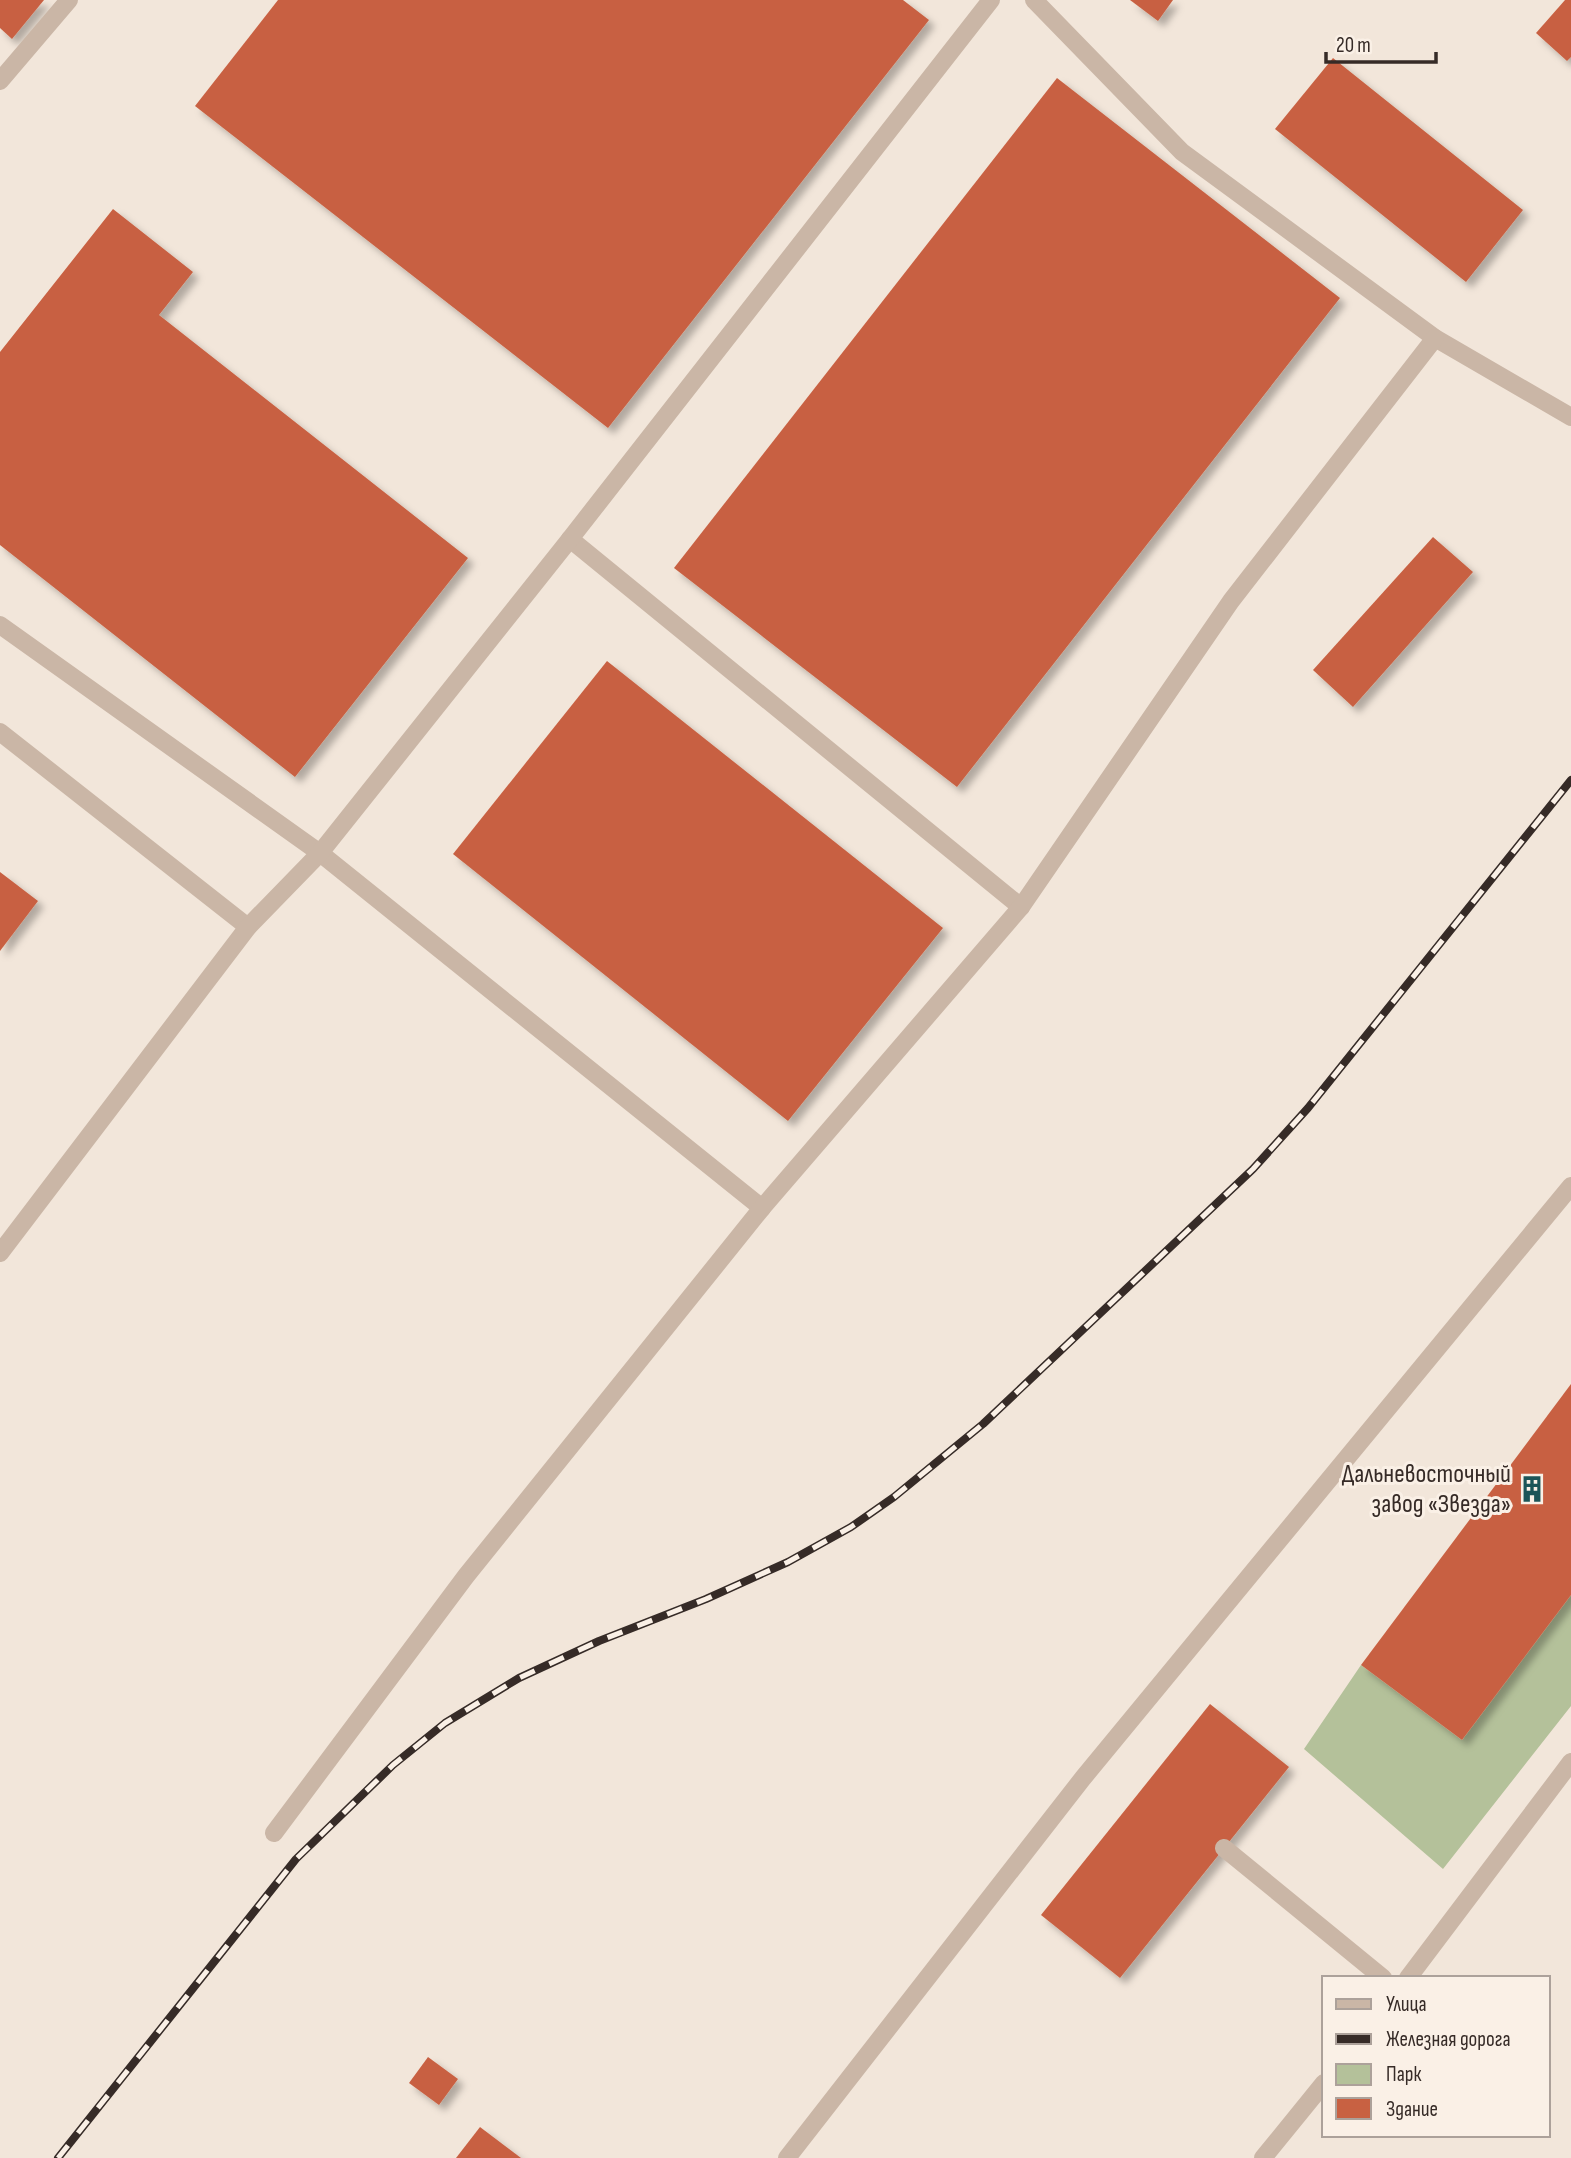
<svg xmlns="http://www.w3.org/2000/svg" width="1571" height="2158" font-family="'Sofia Sans Condensed',sans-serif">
<defs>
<filter id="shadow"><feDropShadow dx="6" dy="6" stdDeviation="3.5" flood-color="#0004"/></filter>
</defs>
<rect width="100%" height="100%" fill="#f2e6da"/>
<polygon fill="#b4c19a" points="1571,1595 1571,1706 1443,1869 1304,1749 1361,1665 1462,1740"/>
<g fill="#c86142" filter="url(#shadow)">
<polygon points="0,0 44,0 12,39 0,28"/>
<polygon points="278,0 903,0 929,20 608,428 195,106"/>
<polygon points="1130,0 1173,0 1158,21"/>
<polygon points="1565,0 1571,0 1571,57 1567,61 1536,33"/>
<polygon points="1333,58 1523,210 1466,282 1275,129"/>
<polygon points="1057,78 1340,298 957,787 674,568"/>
<polygon points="113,209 193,272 159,315 468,558 295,777 0,545 0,352"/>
<polygon points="1433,537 1473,572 1353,707 1313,670"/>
<polygon points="607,661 943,928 788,1121 453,854"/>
<polygon points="0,872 38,901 0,951"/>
<polygon points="1571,1384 1571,1595 1462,1740 1361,1665"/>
<polygon points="1210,1704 1289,1767 1120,1978 1041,1915"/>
<polygon points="428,2057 458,2079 439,2105 409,2083"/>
<polygon points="480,2127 521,2158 456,2158"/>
</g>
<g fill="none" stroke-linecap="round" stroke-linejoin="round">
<g stroke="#cab6a6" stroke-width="18">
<polyline points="1034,0 1182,152 1435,338 1571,417"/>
<polyline points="570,539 1021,907"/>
<polyline points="0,625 320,853 762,1208"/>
<polyline points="0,732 248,927"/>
<polyline points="0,1253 248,927 320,853 570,539 991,0"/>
<polyline points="274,1833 466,1576 762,1208 1021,907 1231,601 1435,338"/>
<polyline points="1224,1848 1383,1978"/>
<polyline points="1408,1978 1571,1762"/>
<polyline points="787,2158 1083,1778 1571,1186"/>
<polyline points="1263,2158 1324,2083"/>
</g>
<polyline stroke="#cab6a6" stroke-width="18" points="0,81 69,0"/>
<defs>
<polyline id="rail" points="58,2158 296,1859 393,1765 445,1723 519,1678 599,1641 706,1599 788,1562 851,1527 894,1497 983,1424 1253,1169 1308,1108 1571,780"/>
</defs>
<use href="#rail" stroke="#362b27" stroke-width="8"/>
<use href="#rail" stroke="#faf0e6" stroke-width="5" stroke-dasharray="16" stroke-linecap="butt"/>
</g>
<defs>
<symbol id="building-bare" viewBox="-9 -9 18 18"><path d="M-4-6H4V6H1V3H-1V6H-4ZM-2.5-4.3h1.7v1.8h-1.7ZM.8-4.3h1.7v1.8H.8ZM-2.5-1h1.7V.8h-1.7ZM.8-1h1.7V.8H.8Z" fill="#1c5558" stroke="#faf0e6" stroke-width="2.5" paint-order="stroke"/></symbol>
</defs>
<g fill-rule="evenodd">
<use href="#building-bare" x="1513" y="1470" width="38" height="38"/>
</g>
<g text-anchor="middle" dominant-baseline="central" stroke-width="6" stroke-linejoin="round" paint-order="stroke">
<g font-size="26" fill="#362b27" stroke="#faf0e6" text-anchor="end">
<text x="1511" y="1474">Дальневосточный<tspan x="1511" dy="30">завод «Звезда»</tspan></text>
</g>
</g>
<rect x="1322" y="1976" width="228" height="161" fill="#faf0e6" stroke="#aca19a" stroke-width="2"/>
<rect x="1336" y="1999" width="35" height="10" fill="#cab6a6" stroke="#aca19a" stroke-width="2"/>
<text x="1386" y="2011" font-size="21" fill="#362b27">Улица</text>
<rect x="1336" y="2034" width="35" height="10" fill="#362b27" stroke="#aca19a" stroke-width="2"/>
<text x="1386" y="2046" font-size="21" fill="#362b27">Железная дорога</text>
<rect x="1336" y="2064" width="35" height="21" fill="#b4c19a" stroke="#aca19a" stroke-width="2"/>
<text x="1386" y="2081" font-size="21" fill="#362b27">Парк</text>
<rect x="1336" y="2098" width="35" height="21" fill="#c86142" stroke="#aca19a" stroke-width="2"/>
<text x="1386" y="2116" font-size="21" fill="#362b27">Здание</text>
<path d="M1326 52v10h110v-10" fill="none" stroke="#362b27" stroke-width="3.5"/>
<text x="1336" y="52" font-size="21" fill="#362b27" stroke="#faf0e6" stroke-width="5" paint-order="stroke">20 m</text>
</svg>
